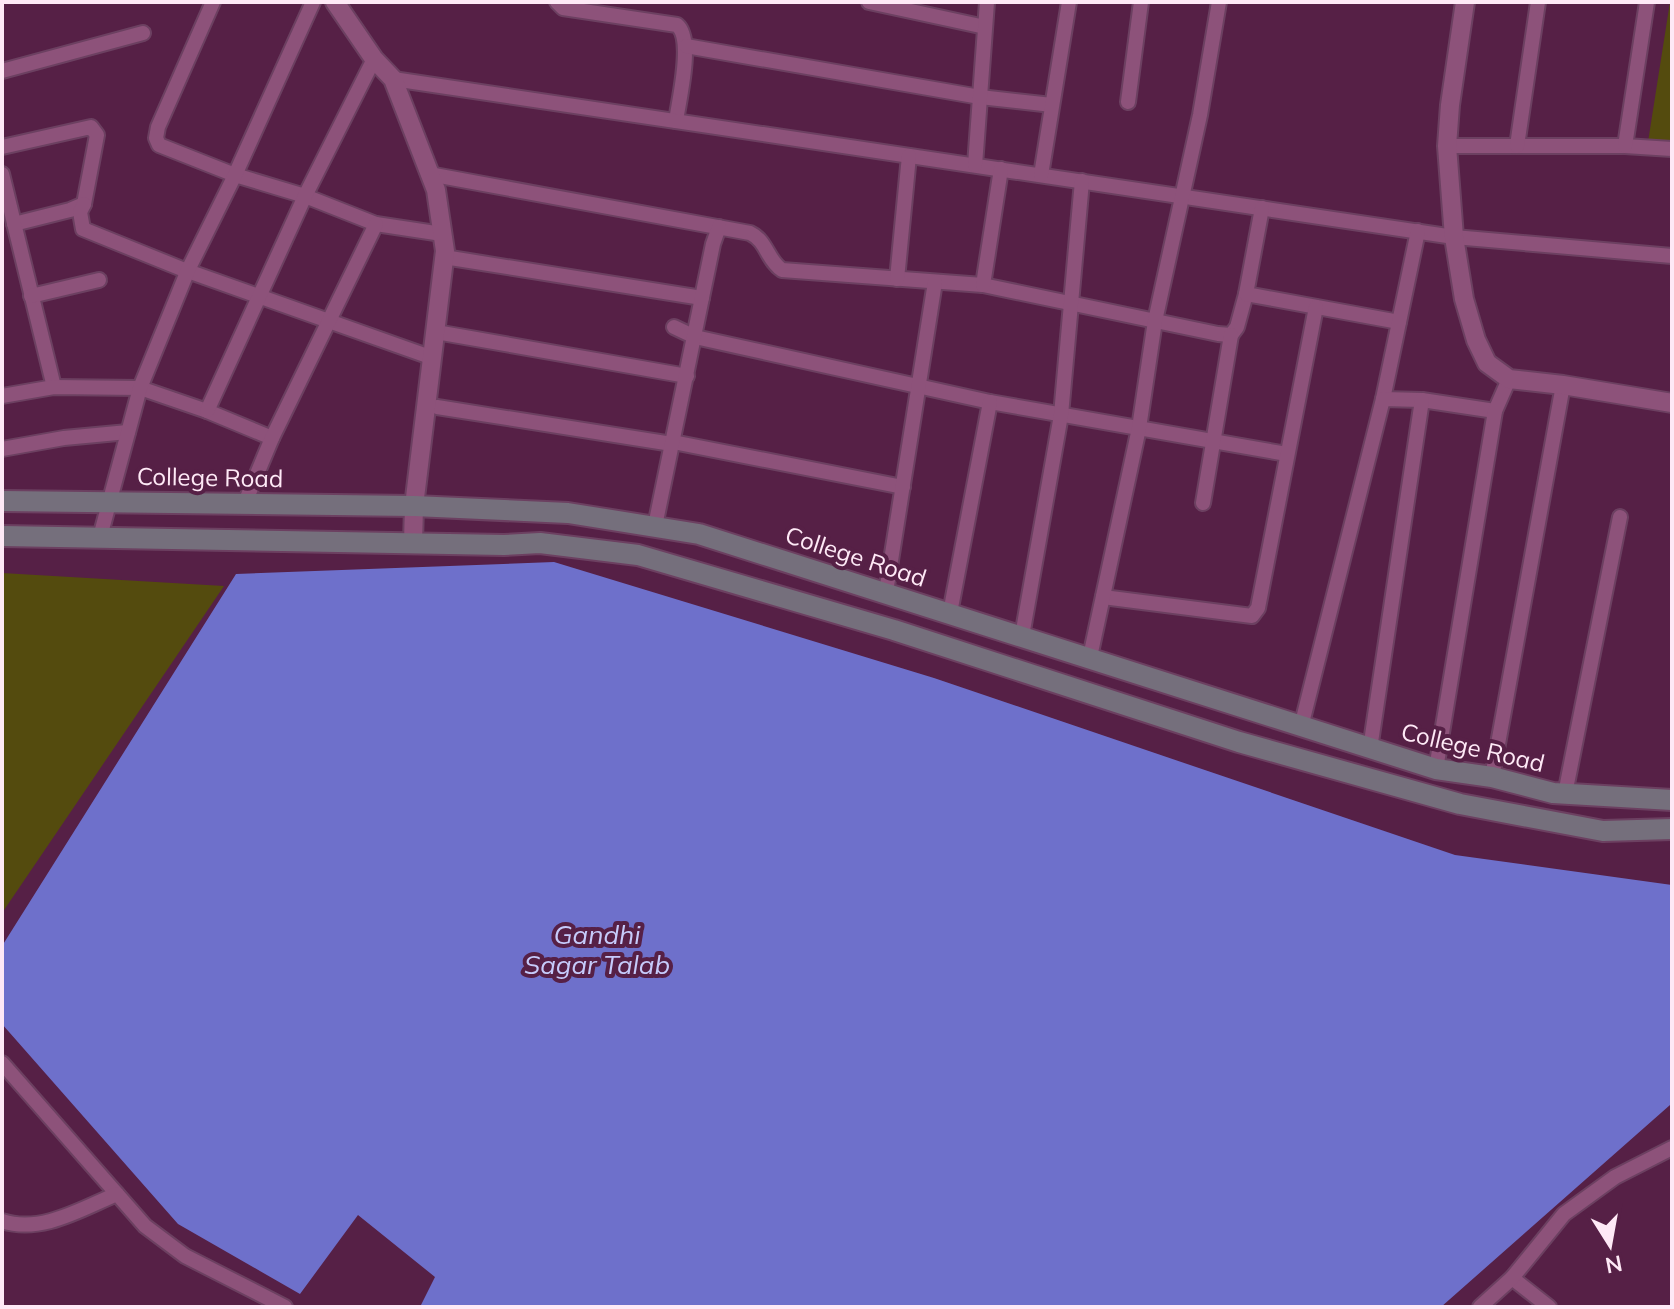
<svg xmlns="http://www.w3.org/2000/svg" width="1674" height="1309" font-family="Mulish,sans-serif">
<rect width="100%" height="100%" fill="#562046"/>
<g fill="#544b0e">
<polygon points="1670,2 1672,143 1648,142"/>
<polygon points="2,573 224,586 2,913"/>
</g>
<polygon fill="#6e70cb" points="554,562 934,678 1455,855 1672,885 1672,1092 1670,1105 1441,1307 420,1307 435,1277 358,1215 300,1294 178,1224 2,1024 2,946 236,574"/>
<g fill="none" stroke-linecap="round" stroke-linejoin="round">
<defs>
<g id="minor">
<polyline points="213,2 158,127 156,138 159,145 235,175 305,196 376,224 442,234"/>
<path d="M557 2 563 8 677 25C694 39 679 99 676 121"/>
<polyline points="869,2 985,27"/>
<polyline points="686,46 980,97 1052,105"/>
<polyline points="2,71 143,33"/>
<polyline points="393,79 1454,237 1672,256"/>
<polyline points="1128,102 1141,2"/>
<polyline points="1447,146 1625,146 1672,149"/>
<polyline points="1517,146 1538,2"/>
<polyline points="1625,146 1647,2"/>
<polyline points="2,147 91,127 97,135 84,204 70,210 14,224"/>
<polyline points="975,165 987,2"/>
<polyline points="2,174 54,387"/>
<path d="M429 174 750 233C767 241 767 260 782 270L983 285 1218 334 1231 335 1237 327 1246 294"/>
<polyline points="1041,175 1069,2"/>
<polyline points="84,204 80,212 83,229 182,269 433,358"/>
<polyline points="1262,208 1246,294 1399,322"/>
<polyline points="444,257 702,298"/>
<polyline points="897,279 909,156"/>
<polyline points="983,285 1001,169"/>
<polyline points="31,296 99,280"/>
<polyline points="674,327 695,337 990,402 1287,454"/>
<polyline points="436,332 687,376"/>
<polyline points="2,396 54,387 140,388 207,411 272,438"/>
<polyline points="1383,399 1418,231"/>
<polyline points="437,407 672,444 673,442 903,487"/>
<polyline points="207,411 305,196 374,59"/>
<polyline points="2,449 64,438 128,432"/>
<polyline points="1203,503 1231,335"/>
<polyline points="244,505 272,438 376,224"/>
<polyline points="655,526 713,244 719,227"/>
<polyline points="100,537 140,388 188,270 235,175 313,2"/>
<polyline points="886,592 935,282"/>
<polyline points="1103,597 1252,616 1258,608 1316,307"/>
<polyline points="950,613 990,402"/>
<polyline points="1022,636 1061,415 1082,181"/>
<polyline points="1090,657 1139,428 1155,321 1200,115 1219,2"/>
<polyline points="1301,727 1383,399 1422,400 1495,411"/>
<polyline points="1370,749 1422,400"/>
<polyline points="1436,769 1495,411 1509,379"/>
<polyline points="1492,777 1563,385"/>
<polyline points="1565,794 1620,517"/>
<polyline points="2,1063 117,1194"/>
<path d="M2 1221C41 1234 81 1209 117 1194L145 1226 185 1256 285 1307"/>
<polyline points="1512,1278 1549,1307"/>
<polyline points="1480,1307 1512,1278 1564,1214 1615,1177 1672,1148"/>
</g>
<g id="tertiary">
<polyline points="335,2 374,59 393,79 436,190 445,251 414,506 413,543"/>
<polyline points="1465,2 1450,105 1447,146 1454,237 1464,299 1476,340 1487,363 1509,379 1563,385 1672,403"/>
</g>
<g id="secondary">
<polyline points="2,501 414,506 568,513 699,534 1436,769 1492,777 1553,793 1672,800"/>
<polyline points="2,536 504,545 540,543 638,555 894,630 1239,742 1460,804 1603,831 1672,829"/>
</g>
</defs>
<use href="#minor" stroke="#6c4061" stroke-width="18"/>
<use href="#tertiary" stroke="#6c4061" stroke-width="22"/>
<use href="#secondary" stroke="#6c4061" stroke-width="24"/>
<use href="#minor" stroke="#8d527a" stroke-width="14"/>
<use href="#tertiary" stroke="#8d527a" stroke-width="18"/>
<use href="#secondary" stroke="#756f7c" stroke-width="20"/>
</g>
<g text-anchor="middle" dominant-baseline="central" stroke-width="8" stroke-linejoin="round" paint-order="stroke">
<g font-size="24" fill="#fee9f6" stroke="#562046">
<text transform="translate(210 477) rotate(1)">College Road</text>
<text transform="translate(856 556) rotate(18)">College Road</text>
<text transform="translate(1473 747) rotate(13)">College Road</text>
</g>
<g font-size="26" font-style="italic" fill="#c6cbfb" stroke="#562046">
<text x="597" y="934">Gandhi<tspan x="597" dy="30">Sagar Talab</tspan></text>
</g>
</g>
<rect width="1674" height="1309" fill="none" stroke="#fee9f6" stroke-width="8"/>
<g transform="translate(1610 1245) rotate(169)" stroke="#562046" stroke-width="6" paint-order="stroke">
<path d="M0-6L14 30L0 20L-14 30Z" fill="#fee9f6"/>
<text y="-12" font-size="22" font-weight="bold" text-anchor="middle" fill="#fee9f6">N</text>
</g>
</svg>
